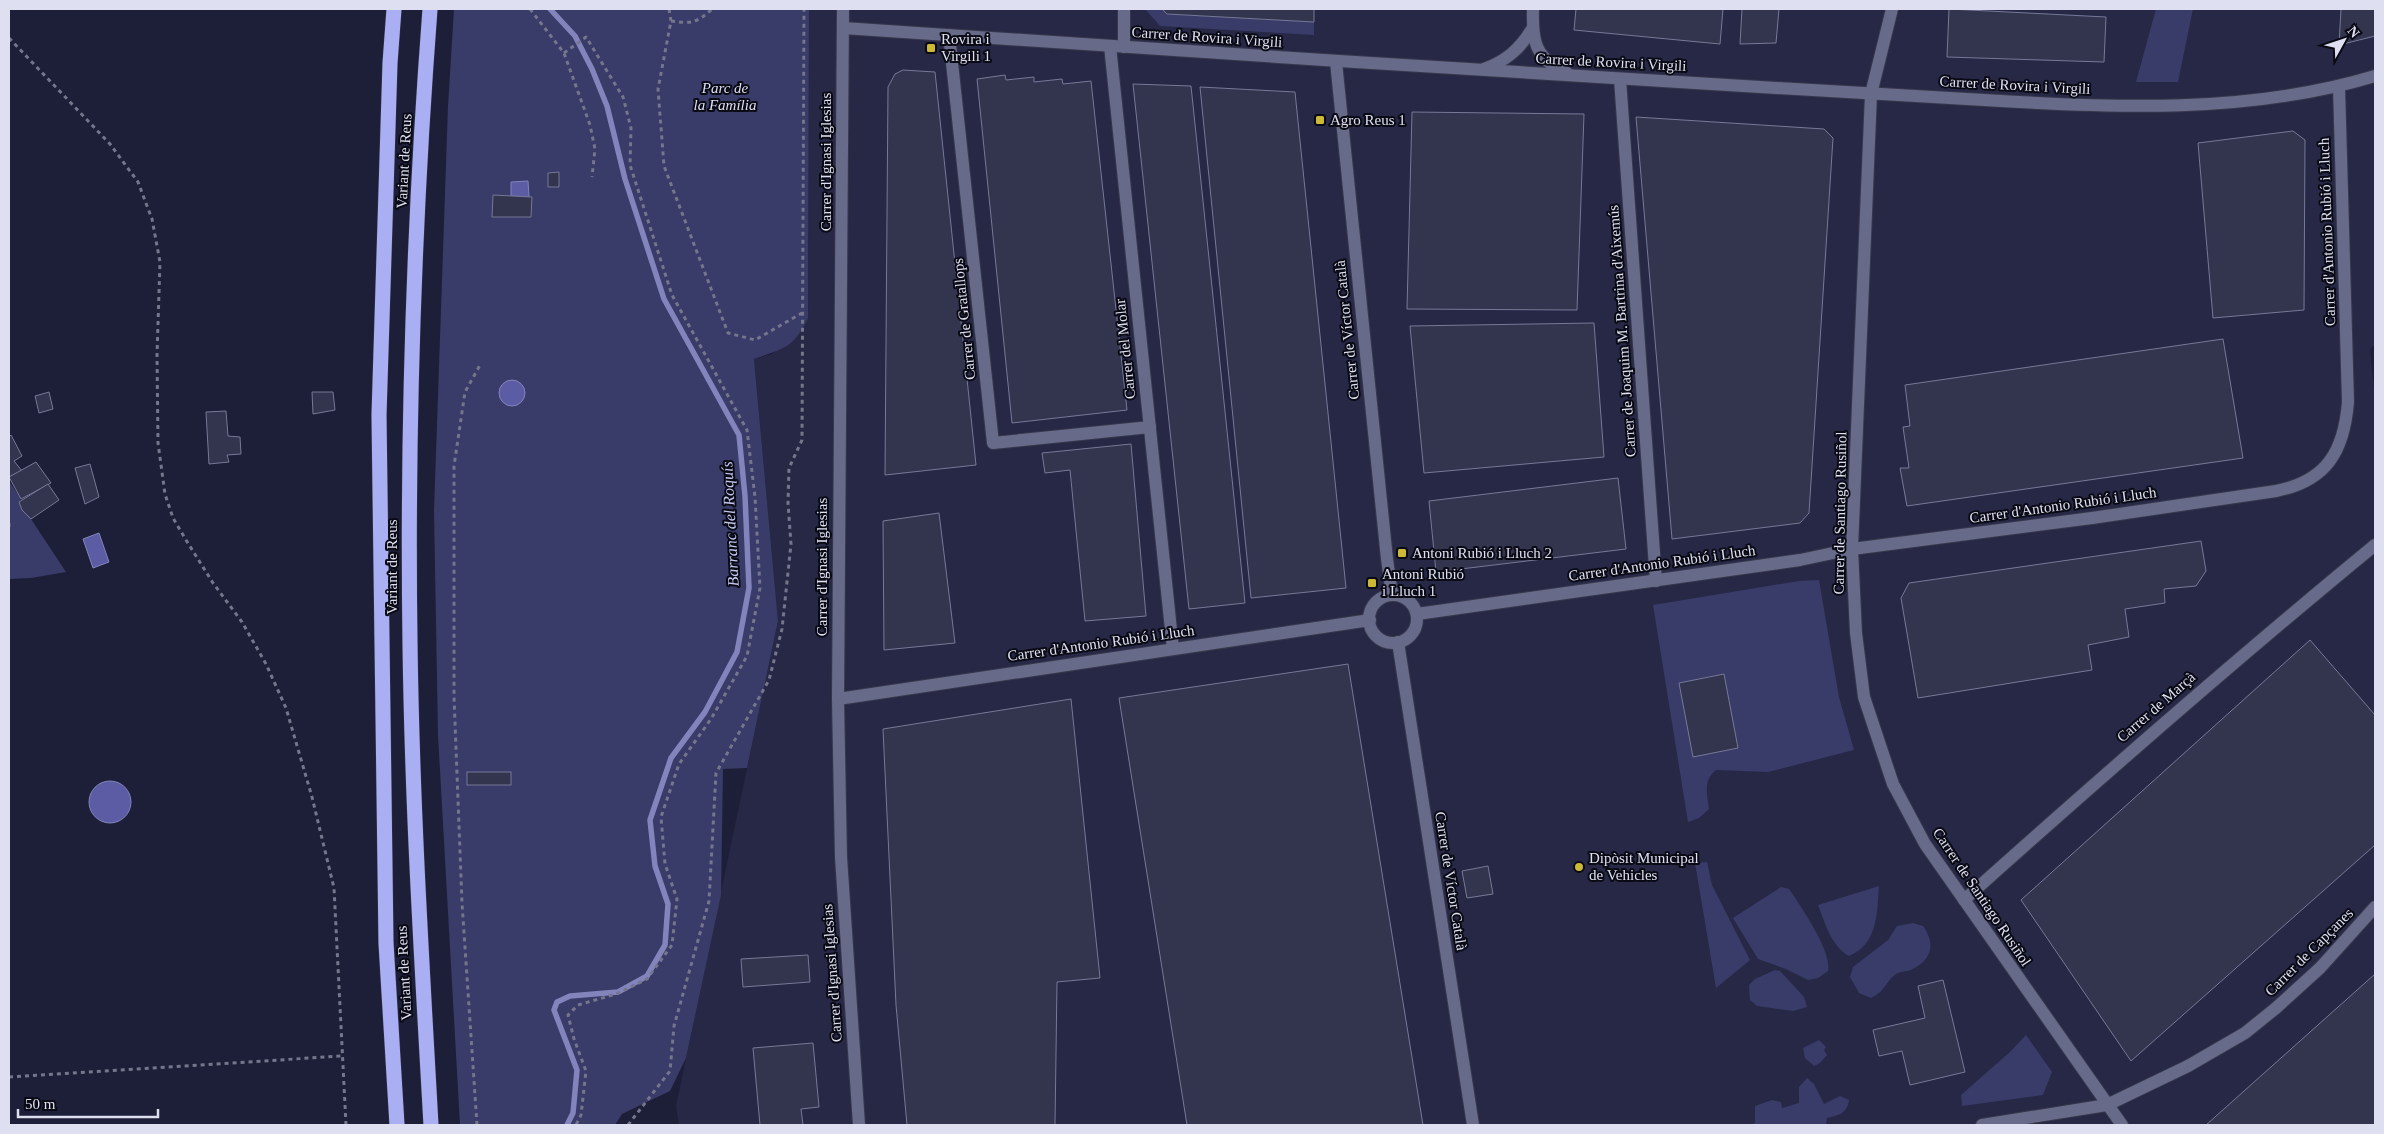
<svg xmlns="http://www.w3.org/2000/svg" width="2384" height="1134" font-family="Georgia,serif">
<rect width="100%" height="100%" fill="#1d1e37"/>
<polygon fill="#272846" points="809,9 2375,9 2375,344 2370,350 2375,397 2375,1125 679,1125 676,1106 778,621 754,359 772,354 808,318"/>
<g fill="#393b69">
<path d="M454 9H809L808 318C793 349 784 348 754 359L778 621 747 768 723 769 721 895 686 1058 670 1091 622 1114 615 1125H460L438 735 434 511 448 106Z"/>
<polygon points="1145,9 1162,9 1167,14 1314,22 1314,35 1160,26"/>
<polygon points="2156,9 2193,9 2178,82 2136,82"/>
<polygon points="9,481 21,499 19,502 22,510 31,519 66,572 31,578 9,579"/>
<path d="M1819 580 1839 697 1854 750 1768 772 1716 770C1703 780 1707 794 1709 809L1699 818 1688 822 1653 605 1799 581Z"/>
<polygon points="1707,862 1712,885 1750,960 1716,988 1695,863"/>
<path d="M1879 886C1877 913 1878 944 1849 956 1831 946 1825 923 1818 905Z"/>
<path d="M1781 887 1789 889 1794 896C1804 912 1832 952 1828 971L1818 978 1808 980 1786 969 1758 959 1733 918Z"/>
<path d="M1913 923 1923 926C1936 944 1932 960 1911 970 1906 972 1901 971 1896 974 1884 983 1887 990 1871 998L1859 993 1850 977 1853 967 1888 940 1897 926Z"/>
<polygon points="1775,970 1780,971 1804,997 1807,1007 1793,1011 1757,1006 1750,1000 1749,985 1755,979"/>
<polygon points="2026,1035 2052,1072 2043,1095 1962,1106 1961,1095 2011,1051"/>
<polygon points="1819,1040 1826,1047 1824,1050 1827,1055 1820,1063 1814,1066 1805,1058 1803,1048"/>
<path d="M1807 1078 1814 1084 1824 1104 1840 1096 1849 1100C1847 1114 1839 1115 1827 1118L1826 1125H1750L1755 1123V1106L1772 1100 1781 1102 1782 1108 1799 1103V1087Z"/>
</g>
<g fill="#5b5ca4" stroke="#8284bb">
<polygon points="528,181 529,197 511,196 511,182"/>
<circle cx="512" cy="393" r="13"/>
<polygon points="99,533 109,562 93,568 83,539"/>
<circle cx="110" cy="802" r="21"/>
</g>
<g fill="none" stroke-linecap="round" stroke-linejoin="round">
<polyline stroke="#8284bb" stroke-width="5.5" points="550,9 575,36 592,69 607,106 625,179 664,299 739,435 745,496 749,588 737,652 705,712 671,758 650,820 655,866 668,904 665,945 647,976 618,992 570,996 557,1002 554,1010 577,1070 573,1113 567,1125"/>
</g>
<g fill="#33354f" stroke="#767997">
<polygon points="1162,9 1314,9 1314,22 1167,14"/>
<polygon points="1576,9 1723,9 1720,44 1574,30"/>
<polygon points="1742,9 1779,9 1776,43 1740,44"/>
<polygon points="1949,9 2106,17 2104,62 1947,57"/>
<polygon points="2341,9 2375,9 2375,36 2339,45"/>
<polygon points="903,70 935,72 976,465 885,475 888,87 895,74"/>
<polygon points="1005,75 1006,80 1034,77 1034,82 1062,79 1063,84 1091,81 1127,410 1012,423 977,79"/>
<polygon points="1133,84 1191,86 1245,603 1189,609"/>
<polygon points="1200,87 1295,92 1346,588 1251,598"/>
<polygon points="1412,112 1584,114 1577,310 1407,309"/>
<polygon points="1636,117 1824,129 1833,138 1809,513 1800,523 1672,539"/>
<polygon points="2293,131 2305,140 2304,310 2213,318 2198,143"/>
<polygon points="559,172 559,187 548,187 548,173"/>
<polygon points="493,195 532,197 531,217 492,217"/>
<polygon points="1594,323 1604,457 1424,473 1410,326"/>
<polygon points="2223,339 2243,458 1907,506 1900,468 1909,468 1903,427 1910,426 1905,385"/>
<polygon points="49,392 53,409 39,413 35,396"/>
<polygon points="312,392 333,392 335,410 313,414"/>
<polygon points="226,411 228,436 240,437 241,454 227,455 229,462 209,464 206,412"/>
<polygon points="11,435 22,456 14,461 22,471 9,477 9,437"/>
<polygon points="1131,444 1146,616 1085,621 1070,470 1045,473 1042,453"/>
<polygon points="36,462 51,483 21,499 9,477"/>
<polygon points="90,464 99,497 85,504 75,468"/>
<polygon points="1618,478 1626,549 1436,572 1429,501"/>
<polygon points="48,484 59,500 31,519 22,510 19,502"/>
<polygon points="939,513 955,643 884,650 883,521"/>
<polygon points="2201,541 2206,571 2196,586 2164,589 2165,603 2125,609 2129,637 2088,645 2092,670 1918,698 1901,598 1909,583"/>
<polygon points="2310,640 2375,715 2375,845 2131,1061 2021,900"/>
<polygon points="1348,664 1423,1125 1187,1125 1119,698"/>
<polygon points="1724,674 1738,748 1693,757 1679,683"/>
<polygon points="1071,699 1100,978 1057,982 1055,1125 907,1125 896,1005 883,729"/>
<rect x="467" y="772" width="44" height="13"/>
<polygon points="1488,866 1493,894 1467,898 1462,871"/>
<polygon points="808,955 810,982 743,987 741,959"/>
<polygon points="2375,974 2375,1125 2206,1125"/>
<polygon points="1943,980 1965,1072 1910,1085 1902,1051 1879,1056 1873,1030 1925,1018 1918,986"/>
<polygon points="813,1043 819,1107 801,1109 803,1125 760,1125 753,1048"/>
</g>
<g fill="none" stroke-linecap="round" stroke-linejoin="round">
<defs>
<g id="street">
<polyline points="843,9 838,699 841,857 859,1125"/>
<polyline points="1124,9 1124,47"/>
<path d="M1533 9C1532 41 1535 59 1567 73"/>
<polyline points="1892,9 1871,94 1852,549 1856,633 1864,697 1893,784 1925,844 2122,1125"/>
<path d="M843 28C1149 49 1454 69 1760 87 1835 92 1910 96 1984 100 2114 108 2249 114 2375 76"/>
<polyline points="949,35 993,443 1150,427"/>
<polyline points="1110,46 1173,649"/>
<polyline points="1336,62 1387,559 1392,595"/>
<path d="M1484 69C1506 61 1520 49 1532 29"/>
<polyline points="1620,79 1656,581"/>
<circle cx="1393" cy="619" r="24"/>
<path d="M1417 614 1800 560 1852 549 2092 518 2276 491C2327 481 2344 451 2348 402L2339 87"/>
<polyline points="1398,642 1473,1125"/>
<polyline points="838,699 1370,620"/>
<path d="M1964 900C2099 779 2235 660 2375 545"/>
<polyline points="1982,1125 2107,1105 2188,1066 2245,1033 2276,1008 2320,968 2375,907"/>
</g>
<g id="highway">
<polyline points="394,9 390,63 379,415 386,943 397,1125"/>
<path d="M430 9C414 219 407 432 410 643 412 804 422 965 431 1125"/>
</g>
</defs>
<use href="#street" stroke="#37374c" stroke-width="14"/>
<use href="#highway" stroke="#37374c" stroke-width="16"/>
<g stroke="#75768c" stroke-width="3" stroke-dasharray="4 4" stroke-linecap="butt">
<polyline points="530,9 564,53 590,125 595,149 592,177"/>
<polyline points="669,9 671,21 658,89 664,166 728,333 755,340 802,313"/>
<path d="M671 21C691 24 697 23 712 9"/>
<polyline points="9,38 110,144 138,182 152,219 160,262 157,355 158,443 165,494 173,518 186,540 213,583 242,622 266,664 286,708 312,797 334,888 346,1125"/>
<polyline points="564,53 586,37 623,97 631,128 630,165 672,295 747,430 755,497 760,588 747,656 711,719 679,764 661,817 665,864 677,899 672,945 647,979 616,994 578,1005 568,1015 574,1039 586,1071 581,1115 576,1125"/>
<polyline points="9,523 9,531"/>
<polyline points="9,1077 342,1056"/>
<polyline points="477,1125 462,903 454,697 454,466 465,392 480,365"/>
<polyline points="628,1125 670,1071 674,1026 709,901 716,773 769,680 782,629 791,544 788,503 789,468 802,440 804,9"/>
</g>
<use href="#street" stroke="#676a88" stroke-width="12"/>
<use href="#highway" stroke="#aaaff4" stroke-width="15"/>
</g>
<g fill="#ccb938" stroke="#090a14" stroke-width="2">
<rect x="926" y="43" width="10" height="10" rx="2.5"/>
<rect x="1315" y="115" width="10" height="10" rx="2.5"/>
<rect x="1397" y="548" width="10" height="10" rx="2.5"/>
<rect x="1367" y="578" width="10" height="10" rx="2.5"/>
<circle cx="1579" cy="867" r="5"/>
</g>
<g text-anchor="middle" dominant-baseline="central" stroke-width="4" stroke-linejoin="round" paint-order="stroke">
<g font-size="15" fill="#dee0f1" stroke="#090a14">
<text transform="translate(1207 37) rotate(4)">Carrer de Rovira i Virgili</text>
<text transform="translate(1611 62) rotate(3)">Carrer de Rovira i Virgili</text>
<text transform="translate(2015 85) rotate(3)">Carrer de Rovira i Virgili</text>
<text transform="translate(404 161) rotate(-87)">Variant de Reus</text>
<text transform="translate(826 162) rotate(-90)">Carrer d'Ignasi Iglesias</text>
<text transform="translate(2327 232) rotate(-92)">Carrer d'Antonio Rubió i Lluch</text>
<text transform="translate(964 319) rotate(-96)">Carrer de Gratallops</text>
<text transform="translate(1347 330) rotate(-96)">Carrer de Víctor Català</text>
<text transform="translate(1622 331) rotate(-94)">Carrer de Joaquim M. Bartrina d'Aixemús</text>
<text transform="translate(1125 349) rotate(-96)">Carrer del Molar</text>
<text transform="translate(2063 505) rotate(-8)">Carrer d'Antonio Rubió i Lluch</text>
<text transform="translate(1840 513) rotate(-89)">Carrer de Santiago Rusiñol</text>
<text transform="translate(1662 563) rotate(-8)">Carrer d'Antonio Rubió i Lluch</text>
<text transform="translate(392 567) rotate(-90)">Variant de Reus</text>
<text transform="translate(822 567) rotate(-90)">Carrer d'Ignasi Iglesias</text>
<text transform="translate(1101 643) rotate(-8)">Carrer d'Antonio Rubió i Lluch</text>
<text transform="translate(2156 707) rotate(-41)">Carrer de Marçà</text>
<text transform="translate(1451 881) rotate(81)">Carrer de Víctor Català</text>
<text transform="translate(1982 897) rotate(56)">Carrer de Santiago Rusiñol</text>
<text transform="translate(2309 952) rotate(-45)">Carrer de Capçanes</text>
<text transform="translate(404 973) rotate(-93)">Variant de Reus</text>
<text transform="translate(832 973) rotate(-94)">Carrer d'Ignasi Iglesias</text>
</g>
<g font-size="15" fill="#dee0f1" stroke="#090a14" text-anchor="start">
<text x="941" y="39">Rovira i<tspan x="941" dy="17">Virgili 1</tspan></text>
<text x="1330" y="120">Agro Reus 1</text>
<text x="1412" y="553">Antoni Rubió i Lluch 2</text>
<text x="1382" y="574">Antoni Rubió<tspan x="1382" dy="17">i Lluch 1</tspan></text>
<text x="1589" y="858">Dipòsit Municipal<tspan x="1589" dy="17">de Vehicles</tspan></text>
</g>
<g font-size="15" font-style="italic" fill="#dddff4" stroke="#090a14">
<text x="725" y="88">Parc de<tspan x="725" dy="17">la Família</tspan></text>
</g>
<g font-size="16" font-style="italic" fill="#c3c7f0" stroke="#090a14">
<text transform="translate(730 524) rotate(-93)">Barranc del Roquís</text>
</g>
</g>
<rect width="2384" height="1134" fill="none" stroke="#dee0f1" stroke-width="20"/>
<g transform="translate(2344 40) rotate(50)" stroke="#090a14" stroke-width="4" paint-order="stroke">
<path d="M0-4L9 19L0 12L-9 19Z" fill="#dee0f1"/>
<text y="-8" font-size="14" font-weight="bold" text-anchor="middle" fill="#dee0f1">N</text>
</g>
<path d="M18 1109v8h140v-8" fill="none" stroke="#dee0f1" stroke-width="2.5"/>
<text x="25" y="1109" font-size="15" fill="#dee0f1" stroke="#090a14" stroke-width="4" paint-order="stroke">50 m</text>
</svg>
